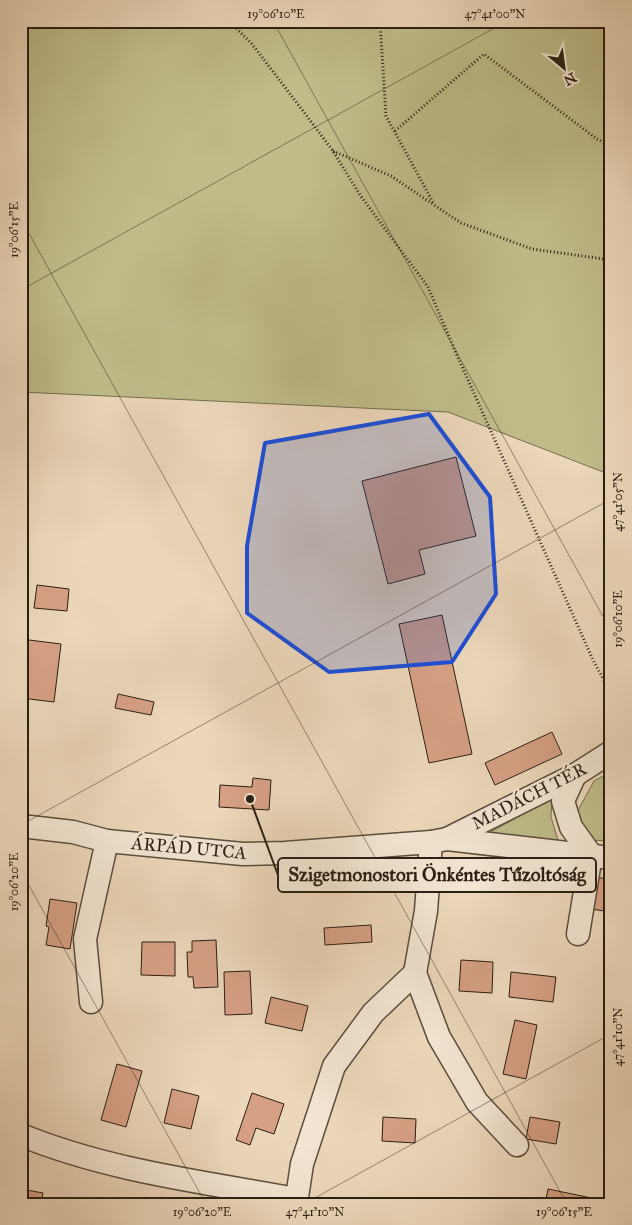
<svg xmlns="http://www.w3.org/2000/svg" width="632" height="1225" font-family="'IM FELL Great Primer',serif">
<rect width="100%" height="100%" fill="#ecd7ba"/>
<filter id="stains"><feTurbulence type="fractalNoise" baseFrequency=".004" numOctaves="4"/><feColorMatrix values="0 0 0 0 .2 0 0 0 0 .09 0 0 0 0 .02 0 0 0 .5 -.17"/></filter>
<radialGradient id="worn" r=".72"><stop offset=".6" stop-color="#630" stop-opacity="0"/><stop offset="1" stop-color="#630" stop-opacity=".3"/></radialGradient>
<g fill="#bfbc8a" stroke="#756e4e">
<polygon points="21,21 611,21 611,475 448,412 21,392"/>
<polygon points="611,772 611,841 589,840 576,814 594,781"/>
<polygon points="552,798 551,817 558,840 489,833"/>
</g>
<g fill="#d6a084" stroke="#2b1f13">
<polygon points="456,457 476,536 419,550 425,574 388,584 362,481"/>
<polygon points="37,585 69,589 67,611 34,608"/>
<polygon points="442,615 472,754 429,763 399,624"/>
<polygon points="21,639 61,644 54,702 21,698"/>
<polygon points="118,694 154,702 151,715 115,708"/>
<polygon points="552,732 562,754 495,785 485,763"/>
<polygon points="253,778 271,780 269,810 219,807 220,785 252,787"/>
<polygon points="597,877 611,880 611,912 591,909"/>
<polygon points="50,899 77,903 70,949 46,945 49,927 46,926"/>
<polygon points="371,925 372,942 325,945 324,928"/>
<polygon points="216,940 218,987 194,988 193,977 188,977 187,952 192,952 192,941"/>
<polygon points="142,942 175,942 175,976 141,975"/>
<polygon points="461,960 493,962 492,993 459,991"/>
<polygon points="250,971 252,1014 225,1015 224,972"/>
<polygon points="511,972 556,977 553,1002 509,997"/>
<polygon points="271,997 308,1006 302,1031 265,1023"/>
<polygon points="515,1020 537,1025 526,1079 503,1074"/>
<polygon points="117,1064 142,1071 126,1127 101,1120"/>
<polygon points="21,1072 26,1073 22,1104 21,1104"/>
<polygon points="172,1089 199,1096 191,1129 164,1123"/>
<polygon points="252,1093 284,1104 274,1134 256,1128 250,1145 236,1140"/>
<polygon points="383,1117 416,1119 415,1143 382,1141"/>
<polygon points="530,1117 560,1122 556,1144 526,1139"/>
<polygon points="21,1189 43,1193 41,1204 21,1204"/>
<polygon points="548,1189 611,1202 611,1204 545,1204"/>
</g>
<g fill="none" stroke-linecap="round" stroke-linejoin="round">
<defs>
<g id="minor">
<polyline points="575,775 563,801 571,827 591,855 578,934"/>
<polyline points="21,826 73,832 107,841 243,854 285,853 431,842 447,839 575,775 611,752"/>
<polyline points="447,839 611,858"/>
<polyline points="415,973 439,1037 477,1102 517,1145"/>
<polyline points="91,1002 85,939 107,841"/>
<path d="M21 1135C109 1171 204 1182 296 1199"/>
<polyline points="296,1204 302,1164 334,1066 373,1013 415,973 426,911 431,842"/>
</g>
</defs>
<use href="#minor" stroke="#5b4d3d" stroke-width="25"/>
<g stroke="#2b1f13" stroke-width="3" stroke-dasharray="1 2.5" stroke-linecap="butt">
<polyline points="229,21 252,44 300,107 333,151 360,195 428,287 456,353 593,660 611,693"/>
<polyline points="380,21 386,116 434,204"/>
<polyline points="395,131 484,54 597,139 611,146"/>
<polyline points="333,151 391,176 461,223 532,249 611,260"/>
</g>
<use href="#minor" stroke="#f3e5d2" stroke-width="22"/>
</g>
<path fill="#1d4ed8" fill-opacity="0.2" stroke="#1d4ed8" stroke-width="4" stroke-linejoin="round" d="M429 414 490 497 496 594 452 662 329 672 247 613V546L265 443Z"/>
<path fill="none" stroke="#2b1f13" stroke-width="1" stroke-opacity="0.45" d="M273 21 611 631M21 219 567 1204M21 290 507 21M21 825 611 499M21 871 206 1204M304 1204 611 1034"/>
<g text-anchor="middle" dominant-baseline="central" stroke-width="5" stroke-linejoin="round" paint-order="stroke">
<g font-size="18" fill="#2b1f13" stroke="#f3e5d2">
<text transform="translate(529 796) rotate(-27)">MADÁCH TÉR</text>
<text transform="translate(189 848) rotate(5)">ÁRPÁD UTCA</text>
</g>
</g>
<path fill="none" stroke="#2b1f13" stroke-width="2" d="M250 799L278 875"/>
<circle fill="#2b1f13" stroke="#f3e5d2" stroke-width="2" cx="250" cy="799" r="5"/>
<rect fill="#f3e5d2" stroke="#2b1f13" stroke-width="2" x="278" y="858" width="318" height="34" rx="5"/>
<g font-size="19" text-anchor="middle" font-weight="bold" fill="#2b1f13">
<text x="437" y="881">Szigetmonostori Önkéntes Tűzoltóság</text>
</g>
<rect width="632" height="1225" fill="none" stroke="#ecd7ba" stroke-width="55"/>
<g transform="translate(564 68) rotate(151)" stroke="#f3e5d2" stroke-width="4" paint-order="stroke">
<path d="M0-4L9 19L0 12L-9 19Z" fill="#2b1f13"/>
<text y="-8" font-size="14" font-weight="bold" text-anchor="middle" fill="#2b1f13">N</text>
</g>
<rect x="28" y="28" width="576" height="1170" fill="none" stroke="#2b1f13" stroke-width="2"/>
<g font-size="12" text-anchor="middle" fill="#2b1f13">
<text x="276" y="18">19°06'10"E</text>
<text x="495" y="18">47°41'00"N</text>
<text transform="translate(14 230) rotate(-90)" y="4">19°06'15"E</text>
<text transform="translate(618 502) rotate(-90)" y="4">47°41'05"N</text>
<text transform="translate(618 619) rotate(-90)" y="4">19°06'10"E</text>
<text transform="translate(14 882) rotate(-90)" y="4">19°06'20"E</text>
<text transform="translate(618 1037) rotate(-90)" y="4">47°41'10"N</text>
<text x="202" y="1216">19°06'20"E</text>
<text x="315" y="1216">47°41'10"N</text>
<text x="564" y="1216">19°06'15"E</text>
</g>
<rect width="100%" height="100%" filter="url(#stains)"/>
<rect width="100%" height="100%" fill="url(#worn)"/>
</svg>
